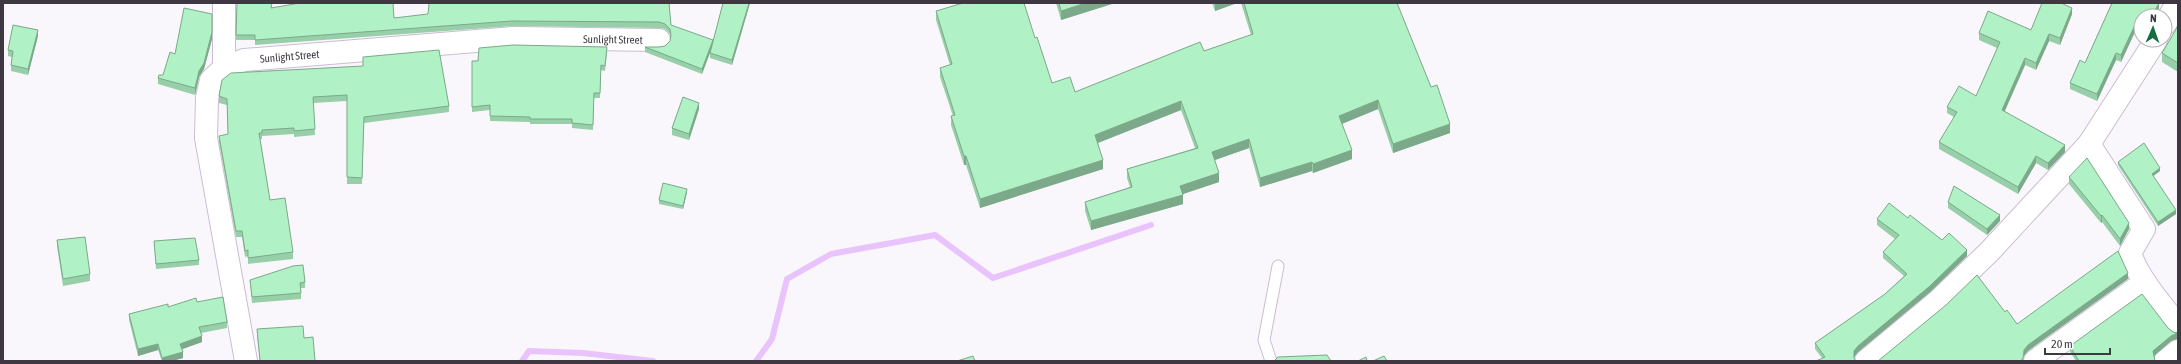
<svg xmlns="http://www.w3.org/2000/svg" width="2181" height="364" font-family="'Asap Condensed',sans-serif">
<rect width="100%" height="100%" fill="#faf7fc"/>
<g fill="none" stroke-linecap="round" stroke-linejoin="round">
<g stroke="#e9c3fc" stroke-width="6">
<polyline points="522,361 529,351 583,353 653,361"/>
<polyline points="756,361 772,339 787,279 831,254 935,235 993,278 1151,225"/>
</g>
<defs>
<polyline id="lane" points="1271,361 1264,340 1278,266"/>
<g id="street">
<polyline points="2165,24 2177,3"/>
<polyline points="224,68 224,3"/>
<path d="M2089 144 2144 229 2130 253C2139 280 2161 303 2178 326"/>
<path id="s1" d="M246 361 206 138 207 98 211 80 224 68 244 60 513 38 659 40"/>
<polyline points="1866,361 1938,301 1990,251 2089,144 2156,40"/>
<polyline points="2035,361 2145,282"/>
<polyline points="2165,361 2178,351"/>
</g>
</defs>
<use href="#lane" stroke="#cbbcd3" stroke-width="13"/>
<use href="#street" stroke="#cbbcd3" stroke-width="24"/>
<use href="#lane" stroke="#fff" stroke-width="11"/>
<use href="#street" stroke="#fff" stroke-width="22"/>
</g>
<g fill="#97cfa9">
<polygon points="237,3 272,8 394,18 669,3 671,25 713,43 723,3 750,3 732,65 710,58 710,53 711,49 702,74 645,52 645,47 659,47 665,46 670,41 671,37 670,34 665,29 659,28 512,26 255,45 255,40 236,40"/>
<polygon points="1056,3 1115,3 1061,20"/>
<polygon points="1212,3 1237,3 1215,11"/>
<polygon points="1241,3 1397,3 1431,87 1450,133 1393,153 1378,109 1342,124 1352,159 1313,173 1312,171 1260,187 1249,148 1215,160 1219,182 1183,194 1183,204 1091,230 1085,211 1085,202 1130,187 1127,178 1127,169 1195,148 1181,110 1098,143 1103,169 980,208 966,165 964,165 951,125 951,116 953,116 940,77 940,68 950,65 936,20 936,11 1035,38 1052,83 1075,92 1204,51 1251,35"/>
<polygon points="2112,3 2159,9 2155,16 2141,16 2141,21 2140,21 2121,62 2116,60 2097,101 2070,89 2070,83 2085,63"/>
<polygon points="2072,14 2060,45 2049,41 2036,70 2025,65 2005,111 2065,152 2048,170 2036,163 2018,194 1939,149 1939,142 1954,117 1947,113 1947,107 1976,96 1997,48 1979,40 1979,33 2031,30"/>
<polygon points="2178,26 2178,72 2162,62 2162,53"/>
<polygon points="38,36 28,75 11,71 11,65 12,57 8,56 8,50"/>
<polygon points="212,39 204,69 199,77 195,95 158,84 158,78 163,75 175,54"/>
<polygon points="607,52 605,71 601,70 600,98 594,98 593,130 572,128 572,124 530,124 530,122 490,121 490,110 472,112 472,61"/>
<polygon points="222,80 449,106 449,112 364,123 362,184 347,184 347,101 313,103 315,135 294,137 294,134 262,136 262,139 260,139 270,200 293,252 293,259 248,264 248,256 245,257 242,237 236,237 219,142 219,136 228,134 227,105 219,103 219,93"/>
<polygon points="699,109 689,140 672,135 672,128"/>
<polygon points="2118,162 2160,171 2153,176 2176,214 2158,226 2118,165"/>
<polygon points="2069,177 2129,229 2120,246 2102,222 2101,223 2069,184"/>
<polygon points="687,192 683,209 659,204 659,200"/>
<polygon points="1948,202 2000,221 1987,235 1948,208"/>
<polygon points="1908,218 1967,256 1930,292 1858,352 1854,357 1822,358 1815,349 1815,343 1885,294 1904,276 1883,258 1883,252 1895,239 1877,225 1877,219"/>
<polygon points="57,240 90,274 90,281 63,286 57,246"/>
<polygon points="154,241 199,260 199,265 156,269"/>
<polygon points="250,280 305,282 305,288 301,288 301,299 252,303"/>
<polygon points="197,302 227,322 227,328 201,333 202,342 182,349 183,358 172,361 162,361 158,350 138,356 129,320 129,314"/>
<polygon points="2168,328 2173,332 2178,333 2178,339 2177,339 2171,341 2154,356 2155,361 2076,361 2070,352 2070,346"/>
<polygon points="257,329 304,338 315,361 260,361 257,335"/>
</g>
<g fill="#7ba98a">
<polygon points="749,3 750,3 732,65 732,60"/>
<polygon points="1086,3 1115,3 1061,20 1061,11"/>
<polygon points="1215,3 1237,3 1215,11"/>
<polygon points="2159,3 2159,9 2155,16 2153,16 2154,12"/>
<polygon points="2072,8 2072,14 2060,45 2060,38"/>
<polygon points="2140,14 2140,21 2121,62 2121,55"/>
<polygon points="38,30 38,36 28,75 28,69"/>
<polygon points="212,32 212,39 204,69 199,77 195,95 195,88 199,71"/>
<polygon points="2049,34 2049,41 2036,70 2036,63"/>
<polygon points="713,40 713,45 702,74 702,69"/>
<polygon points="2116,53 2116,60 2097,101 2097,94"/>
<polygon points="2025,58 2025,65 2002,117 2002,110"/>
<polygon points="1378,100 1378,109 1339,125 1339,116"/>
<polygon points="1181,101 1181,110 1095,144 1095,135"/>
<polygon points="699,103 699,109 689,140 689,134"/>
<polygon points="1450,124 1450,133 1393,153 1393,144"/>
<polygon points="1249,139 1249,148 1212,161 1212,152"/>
<polygon points="2065,145 2065,152 2048,170 2048,163"/>
<polygon points="1352,150 1352,159 1313,173 1313,164"/>
<rect x="964" y="156" width="2" height="9"/>
<polygon points="2036,156 2036,163 2018,194 2018,187"/>
<polygon points="1103,160 1103,169 980,208 980,199"/>
<polygon points="1312,162 1312,171 1260,187 1260,178"/>
<polygon points="2160,168 2160,171 2152,177 2152,174"/>
<polygon points="1219,173 1219,182 1180,195 1180,186"/>
<polygon points="687,189 687,192 683,209 683,206"/>
<polygon points="1183,195 1183,204 1091,230 1091,221"/>
<polygon points="2176,210 2176,214 2158,226 2158,222"/>
<polygon points="2000,215 2000,221 1987,235 1987,229"/>
<polygon points="2102,215 2102,222 2101,223 2101,216"/>
<polygon points="2129,223 2129,229 2120,246 2120,239"/>
<polygon points="1967,250 1967,256 1930,292 1858,352 1854,357 1854,361 1854,351 1858,346"/>
<polygon points="2128,273 2128,279 2028,351 2024,356 2024,350 2028,345"/>
<polygon points="2177,333 2177,339 2171,341 2153,357 2153,351 2171,336"/>
<polygon points="202,336 202,342 180,350 180,344"/>
<polygon points="158,344 158,350 138,356 138,349"/>
<polygon points="183,352 183,358 172,361 162,361 162,358"/>
</g>
<g fill="#b0f1c5" stroke="#7ba98a">
<polygon points="237,3 272,3 271,8 300,3 393,3 394,18 428,14 429,3 669,3 671,25 713,40 702,69 645,47 659,47 665,46 670,41 671,35 670,29 665,24 659,22 512,21 255,40 255,35 236,35"/>
<polygon points="723,3 749,3 732,60 710,53"/>
<polygon points="963,3 1024,3 1035,38 1037,37 1052,83 1070,77 1075,92 1200,42 1204,51 1253,34 1244,3 1397,3 1431,87 1437,85 1450,124 1393,144 1378,100 1339,116 1352,150 1313,164 1312,162 1260,178 1249,139 1212,152 1219,173 1180,186 1183,195 1091,221 1085,202 1132,187 1127,169 1198,148 1181,101 1095,135 1103,160 980,199 966,156 964,156 951,116 955,115 940,68 952,64 936,11"/>
<polygon points="1059,3 1086,3 1061,11"/>
<polygon points="2042,3 2061,3 2072,8 2060,38 2049,34 2036,63 2025,58 2002,110 2065,145 2048,163 2036,156 2018,187 1939,142 1957,112 1947,107 1959,86 1976,96 2000,42 1979,33 1988,11 2031,30"/>
<polygon points="2112,3 2159,3 2154,12 2153,16 2144,16 2140,14 2121,55 2116,53 2097,94 2070,83 2080,60 2085,63"/>
<polygon points="184,8 212,14 212,32 204,63 199,71 195,88 158,78 159,75 163,75 170,52 175,54"/>
<polygon points="13,25 38,30 28,69 11,65 13,51 8,50"/>
<polygon points="2178,26 2178,63 2162,53"/>
<polygon points="513,45 607,47 605,66 601,65 600,93 594,93 593,125 572,123 572,119 530,119 530,117 490,116 490,105 472,107 472,61 478,61 479,48"/>
<polygon points="439,50 449,106 364,117 362,178 347,177 347,95 313,97 315,129 294,131 294,128 262,130 262,133 259,133 270,200 285,198 293,252 248,258 248,250 245,251 242,231 236,231 219,136 228,134 227,99 219,96 222,80 231,73 363,66 363,57"/>
<polygon points="683,97 699,103 689,134 672,128"/>
<polygon points="2144,143 2160,168 2152,174 2176,210 2158,222 2118,162"/>
<polygon points="2087,158 2129,223 2120,239 2102,215 2101,216 2069,177"/>
<polygon points="663,183 687,189 683,206 659,200"/>
<polygon points="1954,186 2000,215 1987,229 1948,202"/>
<polygon points="1889,203 1908,218 1910,215 1942,240 1949,233 1967,250 1930,286 1858,346 1854,351 1854,358 1856,361 1816,361 1825,357 1815,343 1885,294 1907,274 1883,252 1899,235 1877,219"/>
<polygon points="85,237 90,274 63,279 57,240"/>
<polygon points="195,238 199,260 156,264 154,241"/>
<polygon points="2118,251 2128,273 2028,345 2024,350 2023,359 2020,361 1878,361 1946,305 1977,275 2005,312 2007,310 2017,324"/>
<polygon points="303,265 305,282 300,283 301,293 252,297 250,280 293,266"/>
<polygon points="2142,294 2168,328 2173,332 2178,333 2178,334 2177,333 2171,336 2153,351 2155,361 2079,361 2070,346"/>
<polygon points="223,297 227,322 199,327 202,336 180,344 183,352 162,358 158,344 138,349 129,314 168,304 168,307 196,298 197,302"/>
<polygon points="303,326 304,338 313,337 315,361 260,361 257,329"/>
<polygon points="1327,355 1331,361 1274,361 1278,357"/>
<polygon points="973,356 975,361 957,361"/>
<polygon points="1384,356 1387,361 1373,361"/>
<polygon points="1366,357 1367,361 1358,361"/>
</g>
<g text-anchor="middle" dominant-baseline="central" stroke-width="4" stroke-linejoin="round" paint-order="stroke">
<g font-size="11" fill="#3f3842" stroke="#fff">
<text stroke="none"><textPath href="#s1" startOffset="694">Sunlight Street</textPath></text>
<text stroke="none"><textPath href="#s1" startOffset="370">Sunlight Street</textPath></text>
</g>
</g>
<rect width="2181" height="364" fill="none" stroke="#3f3842" stroke-width="8"/>
<g transform="translate(2153 28) rotate(2)"><circle r="19" fill="#ffffff" stroke="#b2afb3"/>
<path d="M0-3L7 15L0 10L-7 15Z" fill="#166d3f"/>
<text y="-6" font-size="11" font-weight="bold" text-anchor="middle" fill="#3f3842">N</text>
</g>
<path d="M2045 348v6h65v-6" fill="none" stroke="#3f3842" stroke-width="2"/>
<text x="2051" y="348" font-size="12" fill="#3f3842" stroke="#ffffff" stroke-width="3" paint-order="stroke">20 m</text>
</svg>
